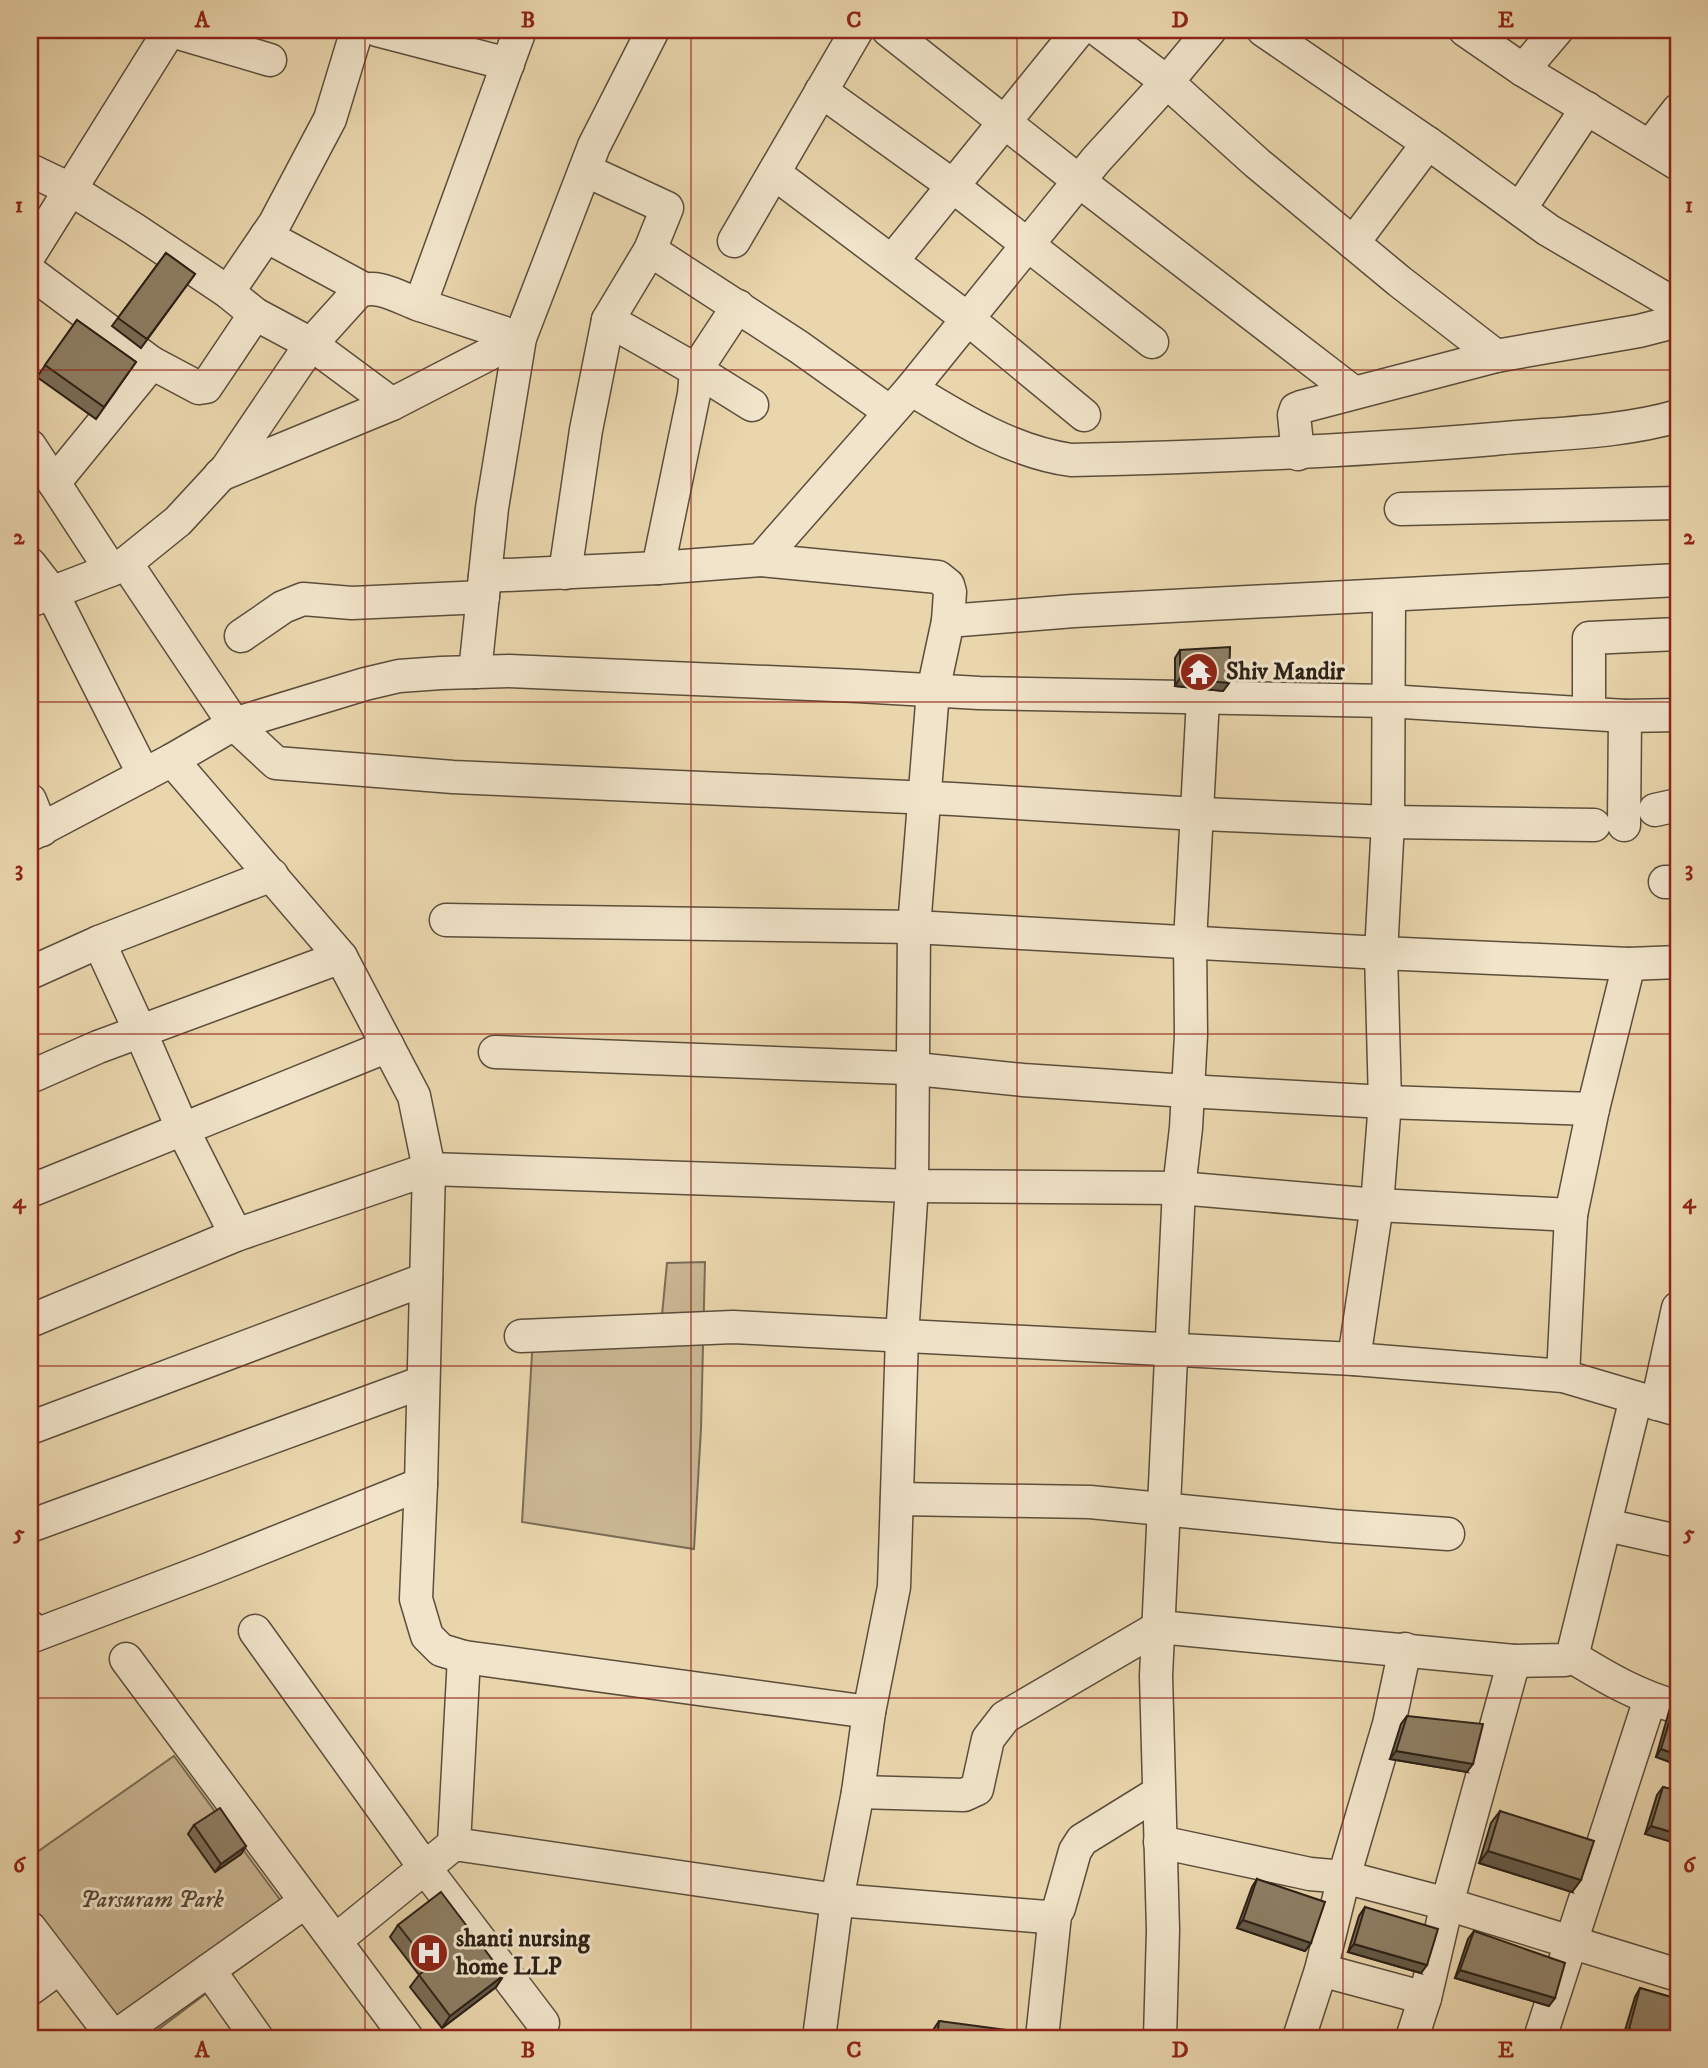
<svg xmlns="http://www.w3.org/2000/svg" width="1708" height="2068" font-family="'IM FELL DW Pica',serif">
<rect width="100%" height="100%" fill="#ead6ad"/>
<filter id="stains"><feTurbulence type="fractalNoise" baseFrequency=".00286" numOctaves="4"/><feColorMatrix values="0 0 0 0 .2 0 0 0 0 .09 0 0 0 0 .02 0 0 0 .5 -.17"/></filter>
<radialGradient id="worn" r=".72"><stop offset=".6" stop-color="#630" stop-opacity="0"/><stop offset="1" stop-color="#630" stop-opacity=".3"/></radialGradient>
<g fill="#cab794" stroke="#7a6c56" stroke-width="2">
<polygon points="705,1262 701,1429 694,1549 522,1522 533,1337 660,1336 667,1263"/>
<polygon points="174,1756 298,1924 147,2038 122,2038 30,1907 30,1857"/>
</g>
<g fill="none" stroke-linecap="round" stroke-linejoin="round">
<defs>
<g id="minor">
<polyline points="168,30 270,60"/>
<polyline points="377,30 508,64"/>
<polyline points="888,30 1079,181 1353,392"/>
<polyline points="1098,30 1167,82 1257,163 1399,281 1496,356"/>
<polyline points="1263,30 1435,148 1548,230 1678,306"/>
<polyline points="1465,30 1523,70 1678,164"/>
<polyline points="1523,70 1557,30"/>
<polyline points="821,91 941,177 1152,342"/>
<polyline points="1650,146 1678,110"/>
<polyline points="30,170 70,189 134,229 228,292 255,314 311,344 392,404"/>
<polyline points="774,173 968,319 1084,415"/>
<polyline points="1520,209 1587,108"/>
<polyline points="266,236 364,289"/>
<polyline points="734,241 857,30"/>
<polyline points="1353,243 1428,143"/>
<polyline points="650,250 799,347 890,412"/>
<polyline points="30,254 170,30"/>
<polyline points="892,261 1079,30"/>
<polyline points="30,272 152,363 54,483"/>
<polyline points="228,292 275,223 330,119 357,30"/>
<polyline points="738,306 696,370 752,405"/>
<polyline points="608,320 696,370 694,394 658,568"/>
<polyline points="152,363 199,388 206,387 255,314"/>
<path d="M911 389C960 419 1013 452 1071 460 1213 457 1353 451 1494 439 1555 433 1620 433 1678 416"/>
<path d="M30 446 111 570 126 563 178 521 227 468 311 344 357 293C375 281 402 299 420 305"/>
<polyline points="1298,454 1294,415 1296,409 1301,407 1496,356 1639,331 1678,321"/>
<polyline points="220,475 392,404 520,338 594,146 653,30"/>
<polyline points="1401,509 1678,503"/>
<polyline points="761,560 938,577 948,585 950,592 948,621 933,691 914,927 912,1186 902,1336 894,1587 869,1712"/>
<polyline points="126,563 234,724 276,763 453,777 953,799 1180,813 1388,822 1594,825"/>
<polyline points="30,564 51,591 144,775"/>
<polyline points="565,573 586,430 608,320 650,250 667,208 585,170"/>
<polyline points="485,576 658,568 761,560 911,389 1096,160 1167,82 1210,30"/>
<polyline points="30,601 111,570"/>
<polyline points="948,621 1074,611 1678,580"/>
<polyline points="241,636 283,607 303,599 352,603 483,597"/>
<polyline points="475,672 492,508 520,338 420,305 520,30"/>
<polyline points="1589,713 1589,638 1678,634"/>
<polyline points="172,760 341,957 414,1096 429,1169 421,1484 416,1599 427,1636 441,1650 464,1657 869,1712 858,1792 837,1900 819,2038"/>
<polyline points="30,800 42,830"/>
<polyline points="1655,810 1678,805"/>
<polyline points="1624,825 1625,716"/>
<polyline points="30,835 172,760 234,724 365,684 399,676 441,673 509,671 858,686 979,693 1388,701 1625,716 1678,715"/>
<polyline points="1665,882 1678,882"/>
<polyline points="446,920 914,927 1381,953 1629,964 1678,962"/>
<polyline points="99,942 140,1031 183,1130 236,1235"/>
<polyline points="30,973 99,942 272,875"/>
<polyline points="495,1052 906,1068 1023,1080 1187,1091 1385,1102 1593,1109"/>
<polyline points="30,1077 98,1047 341,957"/>
<polyline points="30,1191 388,1046"/>
<polyline points="30,1321 236,1235 429,1169 912,1186 1179,1188 1377,1205 1571,1215"/>
<polyline points="521,1336 733,1327 1354,1359 1563,1376 1678,1410"/>
<polyline points="1354,1359 1377,1205 1385,1102 1381,953 1388,822 1389,596"/>
<polyline points="1563,1376 1571,1215 1593,1109 1629,964"/>
<polyline points="1657,1404 1678,1308"/>
<polyline points="30,1428 426,1279"/>
<polyline points="897,1499 1090,1502 1335,1526 1448,1534"/>
<polyline points="1606,1525 1678,1541"/>
<polyline points="30,1526 423,1382"/>
<polyline points="30,1627 33,1636 209,1569 421,1484"/>
<polyline points="255,1631 425,1868 543,2023"/>
<path d="M1571 1656C1607 1678 1637 1696 1678 1707"/>
<polyline points="126,1659 407,2038"/>
<polyline points="858,1792 964,1795 977,1789 988,1739 1005,1717 1159,1627 1514,1661 1565,1660 1571,1656 1574,1649 1636,1398"/>
<polyline points="1160,1842 1310,1874 1344,1877 1447,1904 1678,1975"/>
<polyline points="454,1844 464,1657"/>
<polyline points="30,1928 114,2038"/>
<polyline points="336,1940 454,1844 837,1900 1046,1917 1055,1915 1059,1908 1075,1851 1082,1840 1158,1793"/>
<polyline points="209,1970 257,2038"/>
<polyline points="1321,1970 1425,1998"/>
<polyline points="30,1989 59,1968"/>
<polyline points="113,2038 305,1902"/>
<polyline points="1042,2038 1055,1915"/>
<polyline points="1160,2038 1163,1930 1156,1676 1179,1188 1186,1128 1191,1035 1190,942 1203,699"/>
<polyline points="1299,2038 1321,1970 1344,1877 1389,1724 1405,1649"/>
<polyline points="1412,2038 1425,1998 1447,1904 1514,1661"/>
<polyline points="1540,2038 1650,1699"/>
</g>
</defs>
<use href="#minor" stroke="#5b4e3c" stroke-width="35"/>
<use href="#minor" stroke="#f1e4ca" stroke-width="32"/>
</g>
<g fill="#7a6d57" stroke="#2b2117" stroke-width="2">
<polygon points="166,253 195,274 141,348 112,326"/>
<polygon points="77,320 136,362 96,419 37,377"/>
<polygon points="1180,650 1229,683 1223,691 1175,686 1175,658"/>
<polygon points="1676,1700 1678,1765 1656,1757 1670,1708"/>
<polygon points="1407,1716 1467,1772 1390,1759 1401,1724"/>
<polygon points="1663,1787 1678,1791 1645,1834 1657,1795"/>
<polygon points="1500,1811 1572,1892 1479,1863 1491,1823"/>
<polygon points="194,1825 246,1846 241,1854 215,1872 188,1834"/>
<polygon points="1257,1879 1311,1943 1305,1951 1237,1928 1252,1887"/>
<polygon points="1365,1907 1421,1973 1348,1952 1359,1916"/>
<polygon points="398,1925 504,1975 496,1987 442,2028 410,1987 419,1975 390,1937"/>
<polygon points="1474,1931 1549,2006 1455,1978 1468,1939"/>
<polygon points="1640,1988 1678,1999 1623,2037 1635,1997"/>
<polygon points="939,2021 1021,2038 932,2038 933,2030"/>
</g>
<g fill="#635947" stroke="#2b2117" stroke-width="2">
<polygon points="1180,678 1229,683 1223,691 1175,686"/>
<polygon points="1661,1749 1678,1755 1678,1765 1656,1757"/>
<polygon points="1396,1751 1473,1764 1467,1772 1390,1759"/>
<polygon points="1651,1826 1678,1834 1678,1844 1645,1834"/>
<polygon points="246,1846 241,1854 215,1872 221,1864"/>
<polygon points="1488,1851 1581,1880 1572,1892 1479,1863"/>
<polygon points="1243,1920 1311,1943 1305,1951 1237,1928"/>
<polygon points="1354,1944 1427,1965 1421,1973 1348,1952"/>
<polygon points="1460,1970 1555,1998 1549,2006 1455,1978"/>
<polygon points="504,1975 496,1987 442,2028 450,2016"/>
<polygon points="1629,2029 1661,2038 1623,2037"/>
</g>
<g fill="#8e7f65" stroke="#2b2117" stroke-width="2">
<polygon points="166,253 195,274 147,339 118,318"/>
<polygon points="77,320 136,362 104,407 45,365"/>
<polygon points="1230,647 1229,683 1180,678 1180,650"/>
<polygon points="1676,1700 1678,1701 1678,1755 1661,1749"/>
<polygon points="1407,1716 1483,1724 1473,1764 1396,1751"/>
<polygon points="1663,1787 1678,1791 1678,1834 1651,1826"/>
<polygon points="220,1808 246,1846 221,1864 194,1825"/>
<polygon points="1500,1811 1594,1841 1581,1880 1488,1851"/>
<polygon points="1257,1879 1325,1902 1311,1943 1243,1920"/>
<polygon points="441,1892 504,1975 450,2016 419,1975 430,1966 398,1925"/>
<polygon points="1365,1907 1438,1929 1427,1965 1354,1944"/>
<polygon points="1474,1931 1565,1963 1555,1998 1460,1970"/>
<polygon points="1640,1988 1678,1999 1678,2038 1661,2038 1629,2029"/>
<polygon points="939,2021 1022,2032 1021,2038 937,2038"/>
</g>
<path fill="none" stroke="#8f2418" stroke-width="2" stroke-opacity="0.55" d="M365 30V2038M691 30V2038M1017 30V2038M1343 30V2038M30 370H1678M30 702H1678M30 1034H1678M30 1366H1678M30 1698H1678"/>
<defs>
<symbol id="temple-disc" viewBox="-11 -11 22 22"><circle r="9.5" fill="#8f2418" stroke="#f1e4ca"/><path d="M0-6L5-2H3V0L6.5 2.5H4V6H1.5V3h-3V6H-4V2.5H-6.5L-3 0V-2H-5Z" fill="#fff"/></symbol>
<symbol id="hospital-disc" viewBox="-11 -11 22 22"><circle r="9.5" fill="#8f2418" stroke="#f1e4ca"/><path d="M-5-5h3v3.5h4V-5h3V5h-3V1.5h-4V5h-3Z" fill="#fff"/></symbol>
</defs>
<g fill-rule="evenodd">
<use href="#temple-disc" x="1177" y="650" width="44" height="44"/>
<use href="#hospital-disc" x="407" y="1931" width="44" height="44"/>
</g>
<g text-anchor="middle" dominant-baseline="central" stroke-width="6" stroke-linejoin="round" paint-order="stroke">
<g font-size="24" font-weight="bold" fill="#2b2117" stroke="#f1e4ca" text-anchor="start">
<text x="1226" y="672">Shiv Mandir</text>
<text x="456" y="1939">shanti nursing<tspan x="456" dy="28">home LLP</tspan></text>
</g>
<g font-size="24" font-style="italic" fill="#534636" stroke="#f1e4ca">
<text x="152" y="1900">Parsuram Park</text>
</g>
</g>
<rect width="1708" height="2068" fill="none" stroke="#ead6ad" stroke-width="77"/>
<rect x="38" y="38" width="1632" height="1992" fill="none" stroke="#8f2418" stroke-width="2.5"/>
<g font-size="23" text-anchor="middle" font-weight="bold" fill="#8f2418">
<text x="202" y="27">A</text>
<text x="528" y="27">B</text>
<text x="854" y="27">C</text>
<text x="1180" y="27">D</text>
<text x="1506" y="27">E</text>
<text x="19" y="212">1</text>
<text x="1689" y="212">1</text>
<text x="19" y="544">2</text>
<text x="1689" y="544">2</text>
<text x="19" y="876">3</text>
<text x="1689" y="876">3</text>
<text x="19" y="1208">4</text>
<text x="1689" y="1208">4</text>
<text x="19" y="1540">5</text>
<text x="1689" y="1540">5</text>
<text x="19" y="1872">6</text>
<text x="1689" y="1872">6</text>
<text x="202" y="2057">A</text>
<text x="528" y="2057">B</text>
<text x="854" y="2057">C</text>
<text x="1180" y="2057">D</text>
<text x="1506" y="2057">E</text>
</g>
<rect width="100%" height="100%" filter="url(#stains)"/>
<rect width="100%" height="100%" fill="url(#worn)"/>
</svg>
